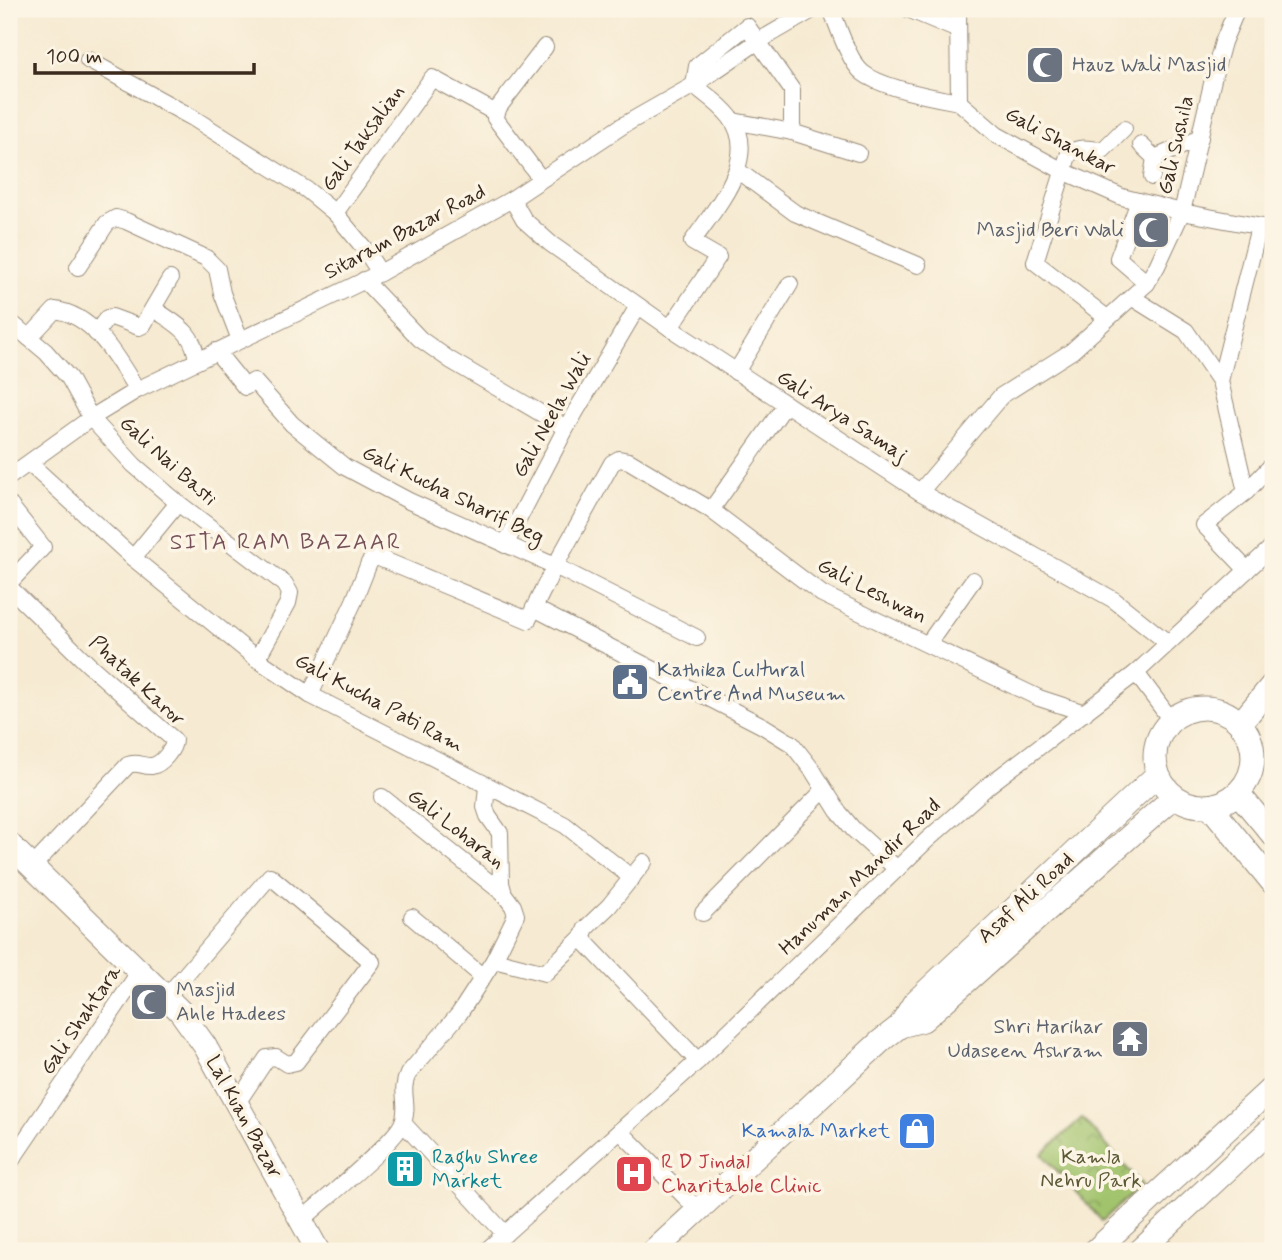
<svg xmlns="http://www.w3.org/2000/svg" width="1282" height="1260" font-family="Mynerve,sans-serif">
<defs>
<pattern id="park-crowns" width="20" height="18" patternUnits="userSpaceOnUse" patternTransform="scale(1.75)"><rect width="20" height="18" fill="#a1c36c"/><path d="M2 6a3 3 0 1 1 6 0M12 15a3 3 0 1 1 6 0" fill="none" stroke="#849f58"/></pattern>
</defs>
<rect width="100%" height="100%" fill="#fcf5e5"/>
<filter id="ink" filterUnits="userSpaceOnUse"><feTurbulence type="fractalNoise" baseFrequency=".0143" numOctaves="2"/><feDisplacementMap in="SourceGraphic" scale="14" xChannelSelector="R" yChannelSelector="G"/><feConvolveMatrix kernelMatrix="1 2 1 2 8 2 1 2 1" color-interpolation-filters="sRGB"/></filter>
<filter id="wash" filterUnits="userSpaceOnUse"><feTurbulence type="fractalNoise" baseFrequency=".00686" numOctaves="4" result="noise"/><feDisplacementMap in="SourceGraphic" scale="28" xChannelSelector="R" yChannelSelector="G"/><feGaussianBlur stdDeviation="1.57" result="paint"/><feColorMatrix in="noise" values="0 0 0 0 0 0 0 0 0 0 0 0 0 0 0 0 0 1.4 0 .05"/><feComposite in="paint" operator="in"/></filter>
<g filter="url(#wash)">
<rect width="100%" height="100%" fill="#f6ead2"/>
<polygon fill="url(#park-crowns)" stroke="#6e7645" stroke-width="2" points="1082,1118 1142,1185 1102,1221 1042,1154"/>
</g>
<g filter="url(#ink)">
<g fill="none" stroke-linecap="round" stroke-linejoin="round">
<defs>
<g id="street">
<path d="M831 9C838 26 849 62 863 73 882 88 936 98 959 102"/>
<polyline points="908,9 958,30"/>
<polyline points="958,9 959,102 997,135 1063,171 1122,197 1182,212 1273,229"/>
<polyline points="88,60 193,118 307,190 335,213 364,248 380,273"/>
<polyline points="733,121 792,132 858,153"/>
<polyline points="1141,145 1155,158 1200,138"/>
<polyline points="737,170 795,213 918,265"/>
<polyline points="1152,177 1155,158"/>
<polyline points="541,179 495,118 499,107 545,47"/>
<polyline points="512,199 524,220 551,244 670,328 920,492 1114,600 1168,643"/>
<polyline points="1139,201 1118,258 1147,283"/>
<polyline points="335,213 432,78 496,113"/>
<polyline points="78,267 107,223 116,218 126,221 206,258 217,269 222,293 240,340"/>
<polyline points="364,280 420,339 450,360 566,428"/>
<polyline points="1133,298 1186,331 1220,381 1246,492 1204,525 1247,570"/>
<path d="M154 309C177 325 194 331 197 361"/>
<path d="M1107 318 1035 262 1068 156C1078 144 1089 150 1103 150L1124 129"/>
<polyline points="9,321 46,352 69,378 91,418 134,465 178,503 285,584 290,593 288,603 257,659"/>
<path d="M670 328 718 257 692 242C714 209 762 158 730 117 720 104 706 95 694 85L697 66 747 26 792 90V132"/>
<polyline points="96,333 107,318 112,317 139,327 143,325 170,279"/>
<path d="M29 338 55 310C95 315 118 360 137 390"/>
<polyline points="216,351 245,387 254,381 292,424 345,467 409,501 555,566 528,620 379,558 373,558 369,563 354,601 310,695"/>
<polyline points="736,372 790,284"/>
<polyline points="1220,381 1259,227"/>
<polyline points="30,464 133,558 257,659 310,695 565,825 632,878"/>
<polyline points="9,477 91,418 137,390 380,273 512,199 622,126 694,85 757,42 814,9"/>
<polyline points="920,492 1001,396 1072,351 1147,283 1157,266 1182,212 1215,71 1223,42 1237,9"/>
<polyline points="1246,492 1273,464"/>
<path d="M9 504 43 547 10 582V588L88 664 174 740C174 749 162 764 152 766 143 767 138 761 128 765L32 867"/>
<polyline points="711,510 786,404"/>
<polyline points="505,545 566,428 638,306"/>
<polyline points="133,558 178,503"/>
<polyline points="534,608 763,726 792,744 813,771 838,811 853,829 897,869"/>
<polyline points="697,638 555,566 612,463 619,459 629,461 711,510 822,594 1039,698 1085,713"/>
<polyline points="928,644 973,580"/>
<polyline points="1136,673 1171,720"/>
<polyline points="382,797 504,894"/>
<polyline points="644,862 609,906 586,928 583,936 585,942 698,1061"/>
<polyline points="703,913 824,790"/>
<polyline points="412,917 483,977"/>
<polyline points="494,960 545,973 583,936"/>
<polyline points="167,996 270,876 372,962 296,1062 287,1064 276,1057 267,1058 237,1103"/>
<polyline points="403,1123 505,1234"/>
<polyline points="620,1131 698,1210"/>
<polyline points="9,1164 140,971"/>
<path d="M301 1221C321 1202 396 1142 403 1122 410 1104 399 1092 408 1074L459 1014 494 960 516 915 513 906 504 894 501 883 500 833 488 816 485 807 487 786"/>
<polyline points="486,1251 698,1061 926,841 989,785 1136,673 1273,546"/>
</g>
<g id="secondary">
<circle cx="1204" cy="757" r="49"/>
<polyline points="1240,724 1273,684"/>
<polyline points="1238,793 1273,835"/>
<polyline points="1210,806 1273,883"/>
<polyline points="9,844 180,1011 205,1046 318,1251"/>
<polyline points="900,1026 923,1020 1174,797"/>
<polyline points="654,1251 882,1040 900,1026 914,1003 1158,774"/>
<polyline points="1095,1251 1273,1087"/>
<polyline points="1140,1251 1273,1127"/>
</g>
</defs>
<use href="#street" stroke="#988a78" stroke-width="18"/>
<use href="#secondary" stroke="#988a78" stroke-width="25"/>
<use href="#street" stroke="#fff" stroke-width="16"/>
<use href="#secondary" stroke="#fff" stroke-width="23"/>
</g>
</g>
<defs>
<symbol id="mosque-square" viewBox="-11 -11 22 22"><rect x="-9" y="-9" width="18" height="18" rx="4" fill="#6b7280" stroke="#fcf5e5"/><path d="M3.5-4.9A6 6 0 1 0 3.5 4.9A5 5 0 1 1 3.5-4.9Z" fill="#fff"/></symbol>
<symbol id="civic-square" viewBox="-11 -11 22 22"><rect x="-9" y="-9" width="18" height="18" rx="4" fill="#5c6f8a" stroke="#fcf5e5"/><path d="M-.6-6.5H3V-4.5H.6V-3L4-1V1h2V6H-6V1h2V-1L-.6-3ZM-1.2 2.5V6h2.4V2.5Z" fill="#fff"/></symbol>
<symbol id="temple-square" viewBox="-11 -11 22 22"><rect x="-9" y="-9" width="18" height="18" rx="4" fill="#6b7280" stroke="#fcf5e5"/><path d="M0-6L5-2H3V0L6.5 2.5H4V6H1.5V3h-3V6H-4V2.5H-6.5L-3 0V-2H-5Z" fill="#fff"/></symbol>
<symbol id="shop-square" viewBox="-11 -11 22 22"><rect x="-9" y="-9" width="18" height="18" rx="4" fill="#3f7fe0" stroke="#fcf5e5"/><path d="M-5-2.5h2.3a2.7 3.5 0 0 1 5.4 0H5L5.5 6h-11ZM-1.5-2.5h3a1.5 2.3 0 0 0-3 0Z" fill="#fff"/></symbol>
<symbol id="building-square" viewBox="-11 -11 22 22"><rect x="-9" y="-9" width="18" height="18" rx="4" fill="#0f9aa8" stroke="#fcf5e5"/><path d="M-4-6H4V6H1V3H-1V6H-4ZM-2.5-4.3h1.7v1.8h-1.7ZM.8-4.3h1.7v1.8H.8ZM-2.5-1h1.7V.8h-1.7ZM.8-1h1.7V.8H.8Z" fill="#fff"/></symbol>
<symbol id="hospital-square" viewBox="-11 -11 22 22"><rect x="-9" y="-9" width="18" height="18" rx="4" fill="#e0444e" stroke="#fcf5e5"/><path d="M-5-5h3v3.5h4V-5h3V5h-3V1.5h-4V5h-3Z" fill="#fff"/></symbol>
</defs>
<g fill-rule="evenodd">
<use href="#mosque-square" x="1023" y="43" width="44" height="44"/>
<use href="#mosque-square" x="1129" y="208" width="44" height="44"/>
<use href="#civic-square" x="608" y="660" width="44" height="44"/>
<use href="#mosque-square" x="127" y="980" width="44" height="44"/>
<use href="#temple-square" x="1108" y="1017" width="44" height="44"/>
<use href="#shop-square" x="895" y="1109" width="44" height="44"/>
<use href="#building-square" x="383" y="1147" width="44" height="44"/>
<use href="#hospital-square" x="612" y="1152" width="44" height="44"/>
</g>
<g text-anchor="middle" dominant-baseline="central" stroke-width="7" stroke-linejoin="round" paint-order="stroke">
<g font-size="21" fill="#5b616d" stroke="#fcf5e5" text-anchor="start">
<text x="1072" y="65">Hauz Wali Masjid</text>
<text x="1124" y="230" text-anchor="end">Masjid Beri Wali</text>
<text x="176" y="990">Masjid<tspan x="176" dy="24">Ahle Hadees</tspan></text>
<text x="1103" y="1027" text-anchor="end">Shri Harihar<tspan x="1103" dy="24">Udaseen Ashram</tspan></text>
</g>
<g font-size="21" fill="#3b2a1e" stroke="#fcf5e5">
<text transform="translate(363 138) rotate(-54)">Gali Taksalian</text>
<text transform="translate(1060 141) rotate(28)">Gali Shankar</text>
<text transform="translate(1176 145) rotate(-77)">Gali Sushila</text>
<text transform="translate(405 232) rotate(-28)">Sitaram Bazar Road</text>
<text transform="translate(552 415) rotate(-61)">Gali Neela Wali</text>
<text transform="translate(842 416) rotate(33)">Gali Arya Samaj</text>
<text transform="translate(168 461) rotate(42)">Gali Nai Basti</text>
<text transform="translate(453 495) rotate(26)">Gali Kucha Sharif Beg</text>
<text transform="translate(872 591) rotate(27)">Gali Leshwan</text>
<text transform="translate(137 681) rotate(43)">Phatak Karor</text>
<text transform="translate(379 703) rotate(28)">Gali Kucha Pati Ram</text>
<text transform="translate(456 829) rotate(38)">Gali Loharan</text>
<text transform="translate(860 877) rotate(-44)">Hanuman Mandir Road</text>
<text transform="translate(1026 898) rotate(-43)">Asaf Ali Road</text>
<text transform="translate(81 1020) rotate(-56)">Gali Shahtara</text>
<text transform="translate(244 1117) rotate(61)">Lal Kuan Bazar</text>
</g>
<g font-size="21" fill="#4e5e75" stroke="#fcf5e5" text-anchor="start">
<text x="657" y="670">Kathika Cultural<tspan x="657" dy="24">Centre And Museum</tspan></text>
</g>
<g font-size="21" fill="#366cbe" stroke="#fcf5e5" text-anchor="end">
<text x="890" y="1131">Kamala Market</text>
</g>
<g font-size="21" fill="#0d838f" stroke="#fcf5e5" text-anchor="start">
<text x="432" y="1157">Raghu Shree<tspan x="432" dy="24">Market</tspan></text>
</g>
<g font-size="21" fill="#5a5835" stroke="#fcf5e5">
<text x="1091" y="1157">Kamla<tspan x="1091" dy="24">Nehru Park</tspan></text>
</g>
<g font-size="21" fill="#be3a42" stroke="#fcf5e5" text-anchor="start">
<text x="661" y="1162">R D Jindal<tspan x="661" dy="24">Charitable Clinic</tspan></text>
</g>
<g font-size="23" letter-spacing="2" fill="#765159" stroke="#fcf5e5">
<text x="286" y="543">SITA RAM BAZAAR</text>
</g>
</g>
<rect width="1282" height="1260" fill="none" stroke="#fcf5e5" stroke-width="35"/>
<path d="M35 63v10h219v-10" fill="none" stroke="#3b2a1e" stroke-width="3.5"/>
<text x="46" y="63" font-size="21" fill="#3b2a1e" stroke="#fcf5e5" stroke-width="5" paint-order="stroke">100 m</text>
</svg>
